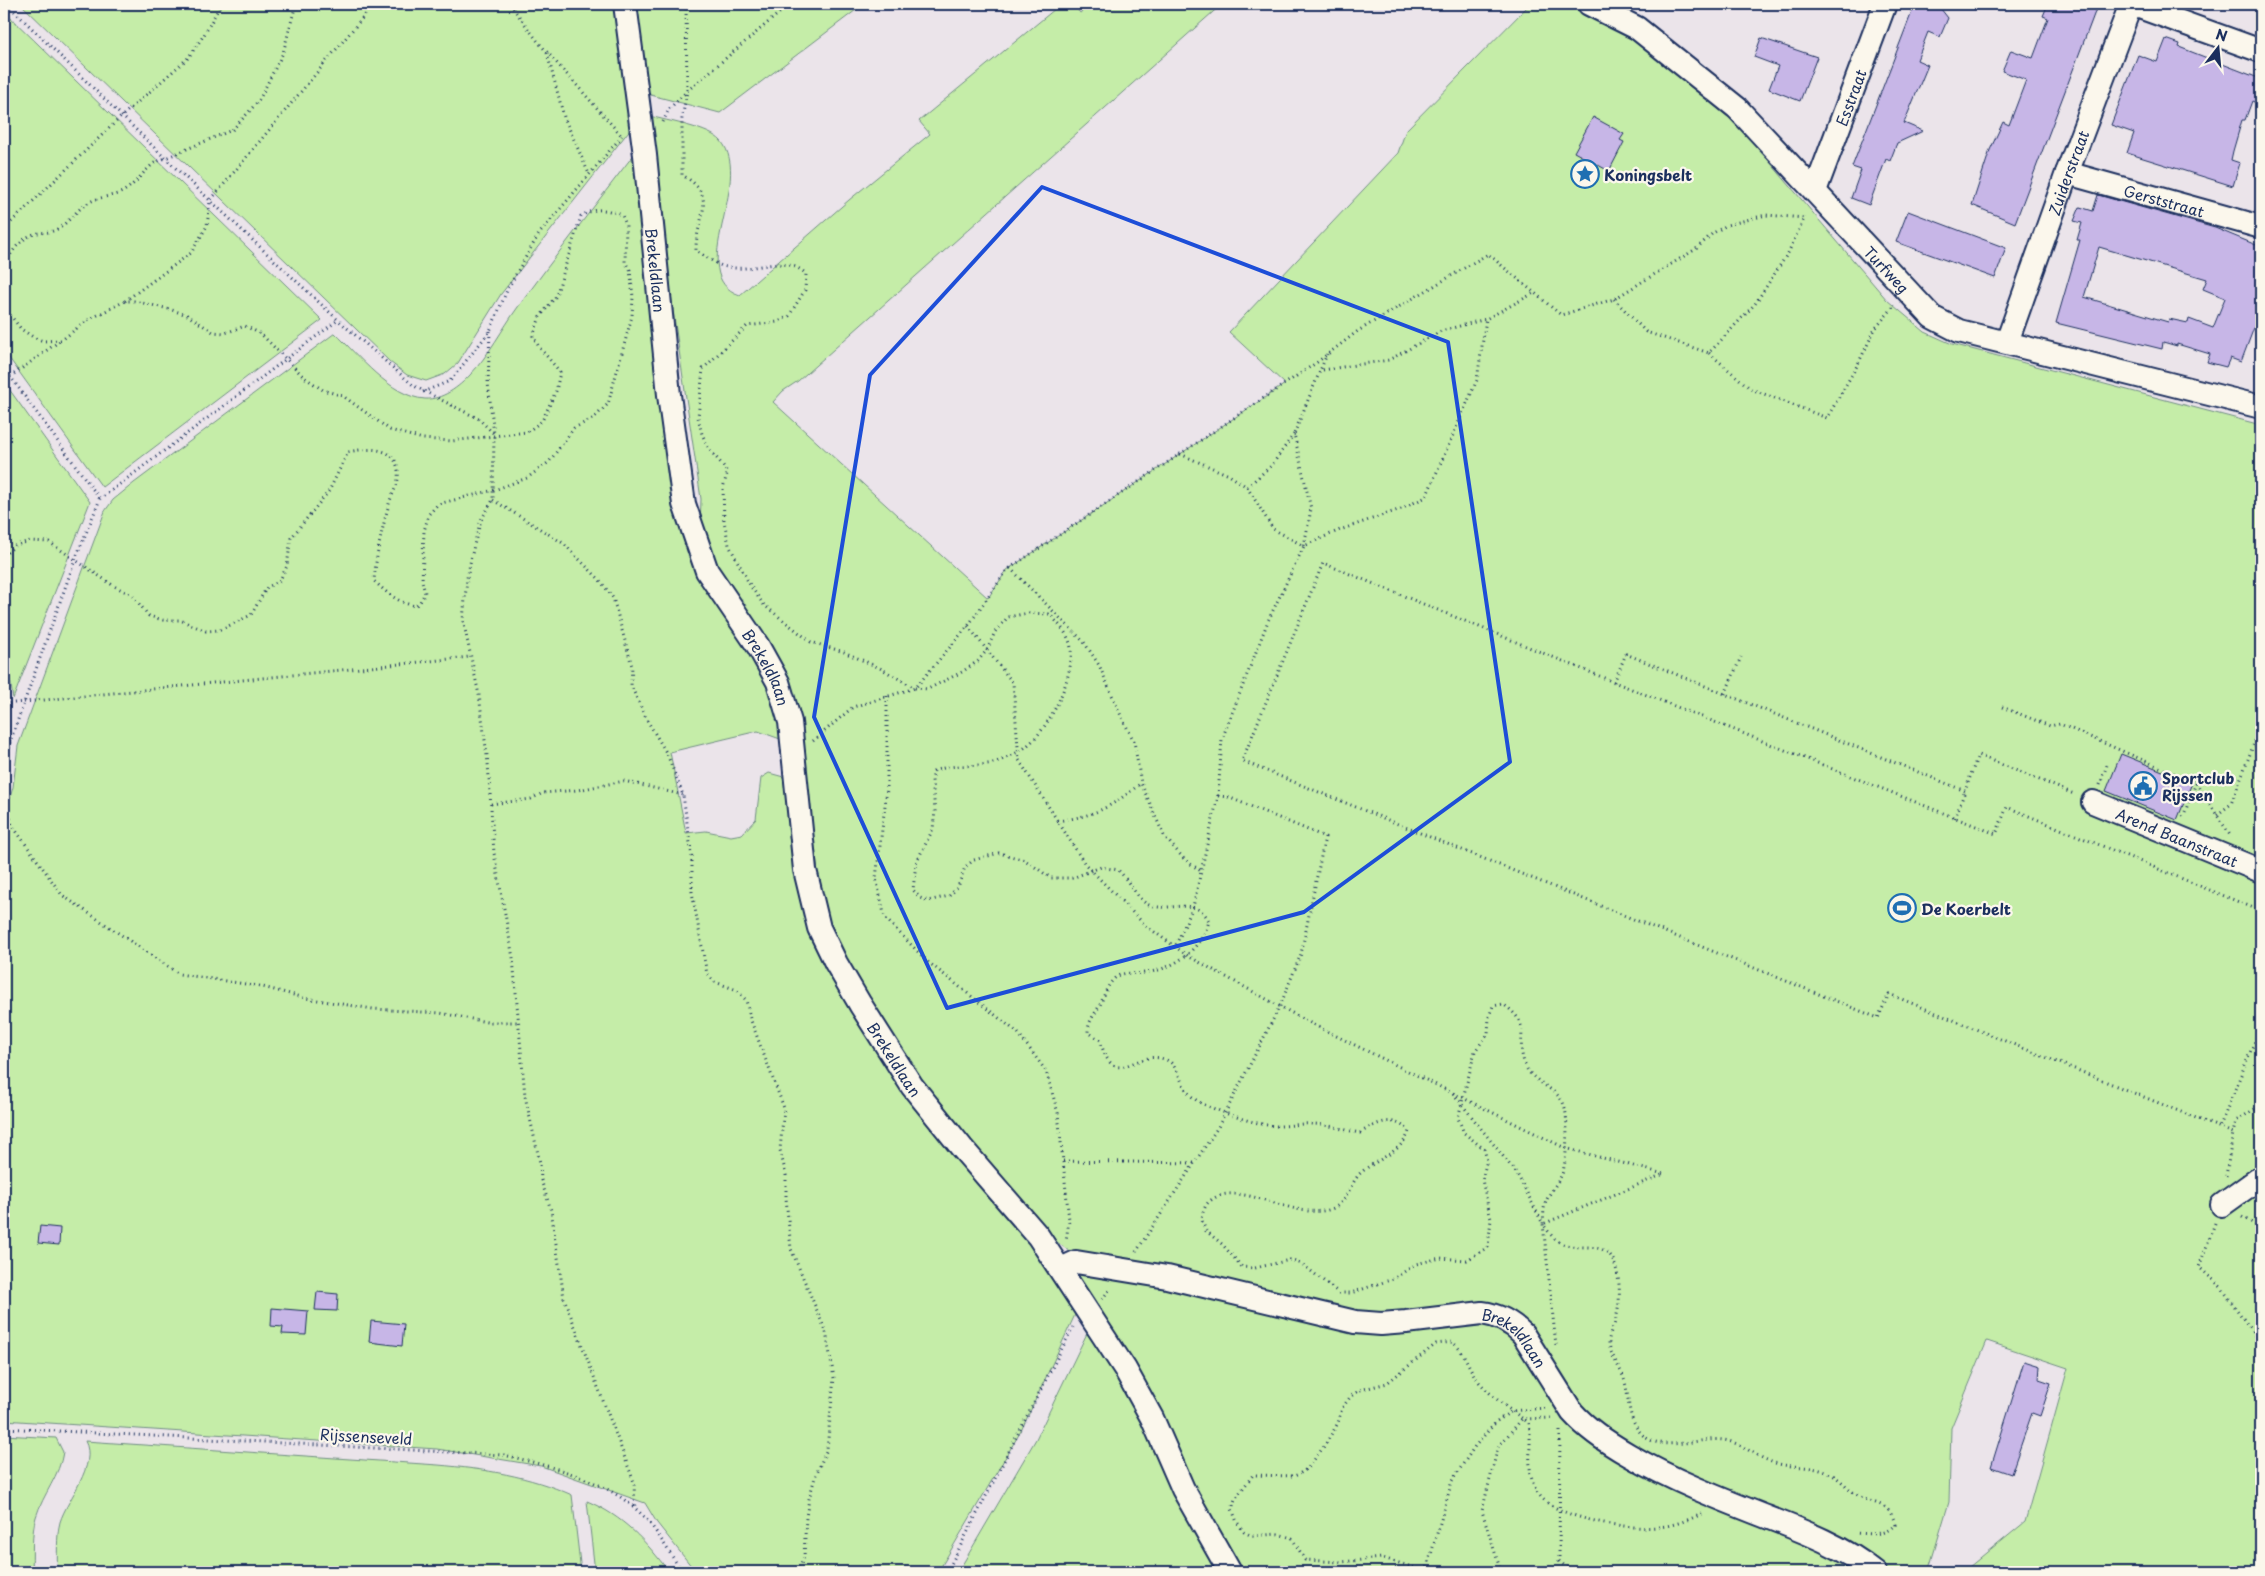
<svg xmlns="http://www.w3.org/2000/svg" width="2265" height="1576" font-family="'Playpen Sans',sans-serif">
<rect width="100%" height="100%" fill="#ebe4ea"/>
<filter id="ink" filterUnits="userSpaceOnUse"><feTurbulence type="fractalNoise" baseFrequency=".02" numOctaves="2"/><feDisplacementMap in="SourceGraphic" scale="10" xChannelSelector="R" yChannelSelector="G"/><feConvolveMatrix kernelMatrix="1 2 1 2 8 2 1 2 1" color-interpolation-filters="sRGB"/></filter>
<g filter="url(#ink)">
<g fill="#c5eda8" stroke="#708e83">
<polygon points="21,4 617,4 632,127 501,294 458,363 445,374 426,381 407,375 390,362"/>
<polygon points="636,4 864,4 720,113 647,94"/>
<path d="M1061 4H1072L1080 13 1091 4H1222L798 381 783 391 773 402 988 598 1007 570 1285 384 1229 332 1398 153 1406 130 1530 4H1571L1635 40 1739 126 1887 300 1925 332 1952 344 2261 425V1572H1964L2025 1522 2068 1368 1987 1341 1951 1428 1949 1502 1928 1572H1881L1681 1476 1580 1411 1516 1316H1374L1077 1257 1057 1242 915 1076 856 981 830 928 821 897 803 755 714 569 700 530 701 499 673 310 650 116C667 121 710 128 721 141 755 181 683 276 740 295L849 200 930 134 919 121Z"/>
<polygon points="4,11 322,320 102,487 4,351"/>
<path d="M635 153 671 473 733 625 773 695 783 740 758 731 670 752 686 833 706 831 731 836 742 834 756 819 761 778 769 773 791 779 810 923 1080 1304 1021 1431 938 1572H696L657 1523 645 1503 541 1466 437 1449 4 1420V819L13 787 18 746 105 511 113 500 134 483 335 333C358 355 391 397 425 399 442 400 459 387 470 375 489 355 502 329 518 307 556 255 596 204 635 153Z"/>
<polygon points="4,382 90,502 13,699 4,636"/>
<polygon points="1079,1267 1322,1325 1478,1320 1513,1331 1566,1422 1597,1448 1869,1572 1236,1572 1077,1287 1074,1270"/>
<polygon points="1091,1325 1221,1572 958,1572 1036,1439"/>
<path d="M4 1435 56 1438 63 1452C60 1475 43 1494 36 1517 31 1533 33 1555 32 1572H4Z"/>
<path d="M85 1441 438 1465C485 1469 529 1476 572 1495L581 1572H57C58 1557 56 1537 60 1522 67 1499 98 1465 85 1441Z"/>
<path d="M587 1501C623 1516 646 1541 669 1572H595Z"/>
</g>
<g fill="#c7b6e7" stroke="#1b2f5e" fill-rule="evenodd">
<polygon points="1915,4 1937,4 1948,18 1940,37 1928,32 1917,60 1928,65 1904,123 1923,131 1897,143 1890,161 1886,159 1869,205 1851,198 1861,170 1852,167"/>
<polygon points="2048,4 2098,4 2015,223 1972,205 1990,150 2003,122 2009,125 2026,80 2002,71 2011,50 2033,58 2048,18 2043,16"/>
<polygon points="1761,38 1817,57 1800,101 1769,89 1778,66 1754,57"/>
<polygon points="2166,39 2180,44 2179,47 2261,79 2261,105 2252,101 2245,120 2242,120 2233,151 2231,160 2240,163 2233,186 2127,153 2134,133 2111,125 2138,55 2157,62"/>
<polygon points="1593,117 1624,134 1620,140 1624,142 1609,171 1574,152"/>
<path d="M2098 195 2215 228 2261 247V309L2241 362 2230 358 2226 367 2207 362 2210 354 2177 344V346L2163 342 2162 349 2056 323 2080 240H2077L2082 223 2074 221 2080 207 2093 211ZM2099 247 2207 279 2203 289 2225 298 2213 328 2189 319 2188 323 2169 319 2168 322 2084 297Z"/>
<polygon points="1908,211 2006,248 1995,278 1896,242"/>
<polygon points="2121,754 2192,783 2177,820 2106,791"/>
<polygon points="40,1226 60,1228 59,1245 38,1243"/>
<polygon points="317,1292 338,1294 337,1311 315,1310"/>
<polygon points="272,1308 308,1311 306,1335 282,1334 283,1327 271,1326"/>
<polygon points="371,1321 404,1324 402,1346 369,1342"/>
<polygon points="2024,1361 2040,1366 2039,1379 2051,1383 2040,1416 2032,1413 2011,1474 1991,1467"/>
</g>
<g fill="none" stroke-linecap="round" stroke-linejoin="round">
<defs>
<g id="minor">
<path id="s1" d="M625 4 645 155 669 395 684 504 707 571 758 646 778 682 790 722 805 870 819 928 836 963 860 1004 912 1086 962 1148 1038 1236 1125 1369 1152 1418 1183 1489 1230 1572"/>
<path id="s2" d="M1589 4 1637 28 1737 108 1932 317 1959 331 2261 407"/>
<polyline points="2131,4 2261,51"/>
<path id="s3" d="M2067 173 2261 227"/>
<path id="s4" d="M1815 191 1885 4"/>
<path id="s5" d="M2007 342 2067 173 2131 4"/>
<path id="s6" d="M2093 802 2261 871"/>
<polyline points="2222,1205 2261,1177"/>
<path id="s7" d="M1061 1269 1076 1262 1167 1277 1355 1322 1381 1324 1406 1322 1482 1313C1499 1315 1511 1322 1523 1334L1572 1412C1588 1430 1608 1443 1629 1455 1672 1480 1718 1498 1764 1516 1803 1531 1843 1546 1875 1572"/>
</g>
</defs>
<use href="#minor" stroke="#1b2f5e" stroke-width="26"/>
<g stroke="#1b2f5e" stroke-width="3" stroke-dasharray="1 4" stroke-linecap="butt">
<polyline points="7,4 166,159 338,320 414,386 479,419 494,434 493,500 481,520 474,545 467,578 463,620 479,695 488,763 494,853 513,958 525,1096 540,1163 541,1180 551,1210 564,1298 634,1482 635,1509"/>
<polyline points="510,4 539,43 621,135"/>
<path d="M686 4 687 91 682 119V175C721 197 695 218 696 251 706 256 717 266 727 267 755 273 784 253 806 274L805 290 789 316 778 322 747 326 703 369 698 417 702 434 709 449 725 468 727 474 723 488 724 521 729 545 751 587 764 605 811 642 844 652 880 668 915 688 928 689 962 672 978 661 987 650 995 632 1008 617 1029 613 1049 614C1058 623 1070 635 1071 649 1074 680 1045 740 1016 753 1008 757 997 763 987 764 969 767 952 764 934 771L932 780 935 811 933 829 916 863 913 890 920 898 928 901 949 896 958 887 965 867 974 860 999 853 1025 860 1051 878H1072L1101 867 1118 870C1128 879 1138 901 1149 905 1169 913 1196 895 1209 921 1202 949 1173 970 1144 973 1133 975 1125 970 1115 978 1107 985 1104 996 1100 1005 1095 1014 1088 1021 1088 1032L1100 1040C1114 1093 1134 1049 1164 1059 1183 1065 1176 1090 1201 1103 1220 1112 1261 1127 1281 1126 1292 1126 1302 1123 1312 1124 1328 1124 1344 1130 1360 1133 1378 1122 1393 1115 1409 1131 1403 1151 1380 1158 1364 1170 1349 1181 1349 1203 1331 1209 1295 1222 1238 1177 1210 1201 1205 1204 1203 1213 1201 1218L1206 1231 1222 1244 1242 1267 1255 1268 1290 1260 1302 1264 1339 1293H1351L1393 1279 1416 1264 1440 1258 1467 1260 1488 1247 1491 1219 1482 1180 1487 1160 1484 1149 1464 1133 1458 1118 1475 1051 1488 1034 1489 1017 1493 1006 1503 1004C1535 1027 1514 1036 1525 1065 1532 1083 1558 1088 1564 1105 1569 1118 1567 1162 1562 1174 1557 1185 1548 1193 1545 1205 1543 1210 1544 1218 1543 1224 1548 1231 1553 1239 1561 1243 1579 1252 1605 1239 1614 1262 1621 1281 1621 1303 1615 1322 1613 1328 1608 1337 1609 1343 1610 1356 1622 1369 1625 1382 1630 1402 1627 1422 1645 1437 1665 1452 1702 1437 1723 1440 1740 1442 1752 1454 1767 1460 1785 1469 1807 1464 1826 1472 1840 1477 1847 1489 1859 1496 1876 1506 1889 1501 1895 1524 1886 1536 1871 1534 1856 1533"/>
<polyline points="547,53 564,117 589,174"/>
<polyline points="663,122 669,109 687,91 790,4"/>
<polyline points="4,229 122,116 188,58 204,35 221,4"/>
<path d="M4 268C10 254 18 240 34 234 43 231 47 235 59 228 70 221 77 209 88 203 99 196 114 197 124 191 137 183 144 170 156 162L232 130 248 113 259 100 283 53 296 4"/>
<polyline points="1614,299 1646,332 1709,353 1755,304 1788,253 1805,217"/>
<polyline points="125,301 191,253 207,226 210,201 374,4"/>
<path d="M4 307 21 329 33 337 43 341 62 340 86 321 125 301H134L169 309 187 315 213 332 225 333 245 326 261 334 304 377 323 390 343 396 390 430 423 439 452 441 527 432 542 421 556 391 560 372 539 347 533 336 540 317 556 296 581 216C596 207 606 209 622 215L626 225 625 262 630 270 633 297 632 316 608 404 594 418 574 428 549 462 527 478 494 490 438 504 429 514 424 531 422 581 425 593 420 602 415 606C397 602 387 593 374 581 376 555 382 529 389 504 391 496 397 487 398 479 401 446 371 447 348 452L329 491 291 538 287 566 279 582 267 587 251 615 220 630 206 631 180 620H163L149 616 132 595 114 586 49 542 30 541 16 545 4 555"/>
<polyline points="490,331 488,383 494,434"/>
<polyline points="1709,353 1751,389 1827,418 1858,364 1875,329 1895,305"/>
<polyline points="4,368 100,499"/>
<polyline points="1323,370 1389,360 1441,331 1486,319"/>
<polyline points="10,377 61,340"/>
<polyline points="423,392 450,381 490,331 508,288 539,234 622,136"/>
<polyline points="1180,454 1229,475 1247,487 1273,529 1304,546 1311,509 1294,434 1327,354"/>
<polyline points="1247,487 1272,465 1294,434"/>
<polyline points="493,500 563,543 599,579 613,598 632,666 631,686 647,720 667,754 683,795 692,857 692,892 707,974 715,982 737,990 746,1000 750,1018 784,1108 780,1150 786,1175 786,1198 791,1249 826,1332 834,1378 827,1449 815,1477 809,1499 806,1517 804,1557 798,1572"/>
<polyline points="1010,568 1084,642 1099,665 1122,718 1134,741 1141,783 1164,836 1185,860 1201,871"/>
<polyline points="968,626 1013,683 1019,760 1085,864 1146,926 1188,956 1314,1025 1565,1148 1664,1174 1543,1224"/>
<polyline points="1614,682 1626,654 1965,791 1978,755 2074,794"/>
<polyline points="1725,694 1741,657"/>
<polyline points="887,696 887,789 876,878 885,918 928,962 1018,1033 1046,1071 1058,1113 1069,1220 1066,1241"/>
<polyline points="4,704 470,657"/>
<polyline points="4,706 10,742 4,749"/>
<polyline points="2002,707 2050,726 2060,724 2196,783 2183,817"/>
<polyline points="813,741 853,707 915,688 968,626 1007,570 1316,363 1358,331 1488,254 1561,315 1614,299 1696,249 1713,233 1727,225 1766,215 1805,218"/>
<polyline points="2196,783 2230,835"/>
<polyline points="2100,785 2107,765"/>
<polyline points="4,788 10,742 75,560 100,499 338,320"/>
<polyline points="4,794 12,825 62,895 179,974 259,986 305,998 373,1009 440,1013 487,1022 518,1022"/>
<polyline points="1218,796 1222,739 1268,621 1304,546 1340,530 1401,509 1426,497 1477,380 1486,319 1534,293"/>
<polyline points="491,804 531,799 543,793 578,790 624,781 683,795"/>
<polyline points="2217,815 2231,804 2261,725"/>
<polyline points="1955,818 1965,791"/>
<path d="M1057 821C1095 816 1112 807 1141 783"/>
<polyline points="2261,911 2007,807 1996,834 1614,682 1323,563 1242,761 1878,1018 1889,994 2233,1133 2236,1121 2261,1105"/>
<polyline points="1453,1093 1517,1174 1543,1224 1556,1345"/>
<polyline points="2220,1126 2261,1026"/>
<polyline points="1063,1161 1194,1163"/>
<polyline points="2226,1176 2233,1133"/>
<polyline points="2242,1217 2261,1228"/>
<polyline points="2215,1223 2199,1267 2221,1287 2261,1344"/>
<polyline points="1136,1252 1218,1127 1280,1006 1301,954 1325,837 1228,797 1218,796 1193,907 1175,947"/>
<polyline points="1102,1299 1111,1288"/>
<path d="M4 1428 504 1455C553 1467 611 1480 646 1519 660 1535 670 1555 683 1572"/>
<polyline points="1560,1431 1559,1561 1572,1572"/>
<polyline points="947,1572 1073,1327"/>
<polyline points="1426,1572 1452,1481 1475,1446 1497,1421 1512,1411 1545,1408"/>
<path d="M1428 1572 1383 1558 1341 1562 1305 1560 1292 1538 1278 1534 1252 1536 1244 1532 1237 1522 1232 1509 1235 1499 1253 1475 1294 1476 1299 1474 1308 1468 1325 1445 1338 1423 1342 1408 1351 1396 1360 1390 1387 1383 1436 1344 1452 1342C1467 1353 1468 1370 1480 1383 1494 1399 1512 1411 1529 1423 1533 1448 1523 1476 1541 1497 1560 1519 1630 1530 1658 1527 1673 1526 1688 1520 1702 1514"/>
<polyline points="1501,1572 1482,1511 1498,1447 1522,1419 1551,1418"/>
</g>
<use href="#minor" stroke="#fbf7ec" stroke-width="22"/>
</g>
</g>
<path fill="none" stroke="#1d4ed8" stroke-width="4" stroke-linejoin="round" d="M1042 187 1448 342 1510 762 1304 912 947 1008 814 717 870 375Z"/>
<defs>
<symbol id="sight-ring" viewBox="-11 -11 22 22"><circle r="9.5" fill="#fbf7ec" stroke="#1f6fb2" stroke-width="1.5"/><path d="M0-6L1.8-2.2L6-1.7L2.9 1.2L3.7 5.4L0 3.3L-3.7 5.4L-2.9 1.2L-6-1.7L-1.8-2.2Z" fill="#1f6fb2"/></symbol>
<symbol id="civic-ring" viewBox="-11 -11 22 22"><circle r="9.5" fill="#fbf7ec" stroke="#1f6fb2" stroke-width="1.5"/><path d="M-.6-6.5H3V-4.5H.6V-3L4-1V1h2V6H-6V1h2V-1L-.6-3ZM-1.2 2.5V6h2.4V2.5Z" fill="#1f6fb2"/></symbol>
<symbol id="stadium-ring" viewBox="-11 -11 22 22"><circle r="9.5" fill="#fbf7ec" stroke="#1f6fb2" stroke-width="1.5"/><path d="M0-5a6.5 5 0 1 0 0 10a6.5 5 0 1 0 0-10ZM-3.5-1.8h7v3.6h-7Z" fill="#1f6fb2"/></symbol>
</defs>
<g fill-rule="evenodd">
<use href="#sight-ring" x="1569" y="158" width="32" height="32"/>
<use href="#civic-ring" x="2127" y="770" width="32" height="32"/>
<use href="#stadium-ring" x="1886" y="892" width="32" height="32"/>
</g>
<g text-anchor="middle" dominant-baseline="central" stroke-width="4.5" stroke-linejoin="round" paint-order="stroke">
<g font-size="15" fill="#1b2f5e" stroke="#fbf7ec">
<text stroke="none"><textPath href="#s4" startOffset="100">Esstraat</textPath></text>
<text stroke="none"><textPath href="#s5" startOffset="180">Zuiderstraat</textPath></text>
<text stroke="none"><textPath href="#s3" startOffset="101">Gerststraat</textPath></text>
<text stroke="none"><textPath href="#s2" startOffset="402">Turfweg</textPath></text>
<text stroke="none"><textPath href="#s1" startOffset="268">Brekeldlaan</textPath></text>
<text stroke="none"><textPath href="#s1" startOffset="688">Brekeldlaan</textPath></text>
<text stroke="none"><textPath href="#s6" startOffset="91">Arend Baanstraat</textPath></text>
<text stroke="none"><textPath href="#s1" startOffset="1108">Brekeldlaan</textPath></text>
<text stroke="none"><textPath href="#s7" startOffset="472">Brekeldlaan</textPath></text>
<text transform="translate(366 1436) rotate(3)">Rijssenseveld</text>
</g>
<g font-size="15" font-weight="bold" fill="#1b2f5e" stroke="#fbf7ec" text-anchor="start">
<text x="1604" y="174">Koningsbelt</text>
<text x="2162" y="777">Sportclub<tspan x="2162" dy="17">Rijssen</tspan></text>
<text x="1921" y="908">De Koerbelt</text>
</g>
</g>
<rect width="2265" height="1576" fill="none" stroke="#fbf7ec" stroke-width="20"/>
<rect x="10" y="10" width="2245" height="1556" fill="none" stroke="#1b2f5e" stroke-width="2" filter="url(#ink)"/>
<g transform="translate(2218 48) rotate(16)" stroke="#fbf7ec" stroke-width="4" paint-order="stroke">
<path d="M0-4L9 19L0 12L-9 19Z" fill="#1b2f5e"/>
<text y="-8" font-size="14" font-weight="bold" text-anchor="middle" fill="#1b2f5e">N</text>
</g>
</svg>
